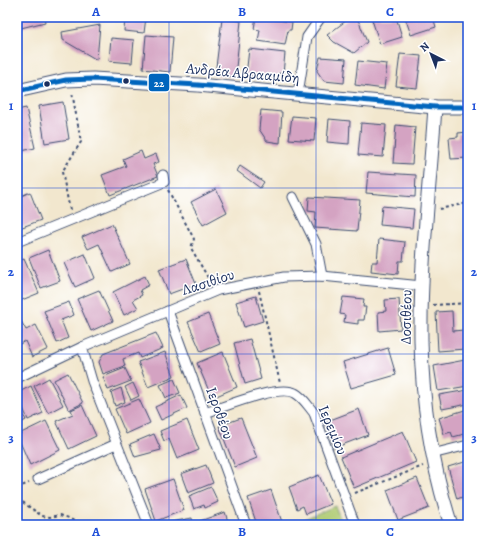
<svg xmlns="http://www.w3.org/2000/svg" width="485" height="542" font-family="Alegreya,serif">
<rect width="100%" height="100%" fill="#fff"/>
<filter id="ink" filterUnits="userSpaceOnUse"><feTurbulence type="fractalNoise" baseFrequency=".025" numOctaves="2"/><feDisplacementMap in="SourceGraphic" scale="8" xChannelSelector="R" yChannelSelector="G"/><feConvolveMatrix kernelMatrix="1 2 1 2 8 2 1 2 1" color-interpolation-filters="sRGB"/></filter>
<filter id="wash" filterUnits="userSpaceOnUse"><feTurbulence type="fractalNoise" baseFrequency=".012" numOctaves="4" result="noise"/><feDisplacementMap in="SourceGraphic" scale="16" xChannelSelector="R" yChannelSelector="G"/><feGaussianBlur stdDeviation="0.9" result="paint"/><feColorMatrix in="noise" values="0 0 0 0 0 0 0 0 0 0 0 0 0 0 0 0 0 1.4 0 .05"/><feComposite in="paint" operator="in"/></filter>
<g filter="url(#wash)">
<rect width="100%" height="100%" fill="#f2e7ce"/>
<polygon fill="#afcb72" stroke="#657d68" points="335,506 343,525 306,525 304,519"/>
<g id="blocks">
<g fill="#d4a3c2">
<polygon points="17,17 44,17 45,22 17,29"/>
<polygon points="125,17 146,17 144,33 124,31"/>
<polygon points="256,17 292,22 291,30 288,30 285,45 258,41 260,30 254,29"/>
<polygon points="351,17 354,17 359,22 367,42 354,53 334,42 327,35"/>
<polygon points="371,17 396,17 402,37 380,44"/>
<polygon points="405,17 433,17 436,27 411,35"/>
<polygon points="222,19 241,21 235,77 215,75"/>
<polygon points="100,25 97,60 63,40 62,32"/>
<polygon points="146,35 173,37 170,72 143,69"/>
<polygon points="111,38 134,40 132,63 109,61"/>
<polygon points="249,49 285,53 283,74 279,73 278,79 246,76"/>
<polygon points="400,54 421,56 417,88 396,86"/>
<polygon points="320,57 346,59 344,83 324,81 317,71"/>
<polygon points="358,61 387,64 384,89 355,85"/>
<polygon points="63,102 69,139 45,143 39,106"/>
<polygon points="26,108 35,148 17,152 17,110"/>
<polygon points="261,110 282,112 280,143 267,141 259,129"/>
<polygon points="292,116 316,118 314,141 289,139"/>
<polygon points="329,119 350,121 349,144 327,142"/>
<polygon points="361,123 386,125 383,157 358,155"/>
<polygon points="396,125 415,127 412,164 393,163"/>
<polygon points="468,132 468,158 451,159 449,138 458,137 458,133"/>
<polygon points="141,151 144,159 156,154 159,162 153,164 158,176 110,195 102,175 126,166 123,159"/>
<polygon points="240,166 264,182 260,188 237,171"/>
<polygon points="368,172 416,175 415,197 366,193"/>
<polygon points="216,189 227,212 203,225 191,202"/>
<polygon points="30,192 41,220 17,229 17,198"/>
<polygon points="309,197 360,200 357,231 315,228 316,212 308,211"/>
<polygon points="382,206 414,209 412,228 380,225"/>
<polygon points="112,224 130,264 112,272 99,244 88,249 82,237"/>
<polygon points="379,239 405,242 403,261 399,261 398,274 371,271 372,262 377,262"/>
<polygon points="48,250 60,281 41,288 29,258"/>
<polygon points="85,254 95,278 75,287 64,263"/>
<polygon points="24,259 39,293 17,302 17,262"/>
<polygon points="186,259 196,284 169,294 159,269"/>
<polygon points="145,276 149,285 140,290 142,295 133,300 138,308 124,315 113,292"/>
<polygon points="99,290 113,321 91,331 77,299"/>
<polygon points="256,296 263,321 244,327 236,302"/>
<polygon points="343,297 364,299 363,307 366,307 364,320 358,320 358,324 344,322 345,315 340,314"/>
<polygon points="399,299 401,329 379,331 378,312 386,311 385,300"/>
<polygon points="69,302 74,315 61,320 68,338 57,343 44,311"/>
<polygon points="452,311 453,331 464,330 465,349 438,351 436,312"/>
<polygon points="208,314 220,344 201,352 188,322"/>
<polygon points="21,321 26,330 36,325 48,349 32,357 25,341 20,344 17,338 17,323"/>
<polygon points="156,333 163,348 140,358 138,353 123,359 125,366 103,374 99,362 103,354"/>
<polygon points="250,339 261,379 245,384 234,343"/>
<polygon points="388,348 396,375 351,388 343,362"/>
<polygon points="165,352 174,376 148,387 138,362"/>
<polygon points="223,352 237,387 212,398 197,363"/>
<polygon points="465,360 468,386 438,391 434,366"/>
<polygon points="125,368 131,381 108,390 103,377"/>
<polygon points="68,373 83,403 69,410 54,380"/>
<polygon points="49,378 63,405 48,413 34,386"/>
<polygon points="174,379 180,393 166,398 160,385"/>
<polygon points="133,383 139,396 131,400 125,387"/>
<polygon points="31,386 43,413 28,420 17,393"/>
<polygon points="121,388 125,402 115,406 111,392"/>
<polygon points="468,390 468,404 442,409 439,395"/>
<polygon points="181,395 187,408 161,420 155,407"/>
<polygon points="139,399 150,423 126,434 115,409"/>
<polygon points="17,405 26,420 17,425"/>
<polygon points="82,405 96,436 69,449 56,421 73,414 71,410"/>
<polygon points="359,409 368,435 334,448 325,422"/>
<polygon points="468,409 468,433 453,437 451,432 444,434 439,418"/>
<polygon points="241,418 257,458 235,467 219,426"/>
<polygon points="187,420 199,450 177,459 169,439 164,441 160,431"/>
<polygon points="46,421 60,450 30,465 17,435"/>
<polygon points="403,431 416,462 354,488 341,457"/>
<polygon points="154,434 161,450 135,457 130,444"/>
<polygon points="468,461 468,495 457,499 448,467"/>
<polygon points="206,465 213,483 188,493 181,474"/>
<polygon points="319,475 331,504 306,514 303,506 297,509 289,487"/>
<polygon points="417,478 429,508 398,520 387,490"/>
<polygon points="173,479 184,510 156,521 145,489"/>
<polygon points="211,487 218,502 205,508 204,505 194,509 189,496"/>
<polygon points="271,490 283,525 257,525 248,498"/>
<polygon points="225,512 229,525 201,525 200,521"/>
<polygon points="192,518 193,525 160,525 160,524"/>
</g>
</g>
</g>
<g filter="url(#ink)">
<use href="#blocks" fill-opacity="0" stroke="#3b4b6f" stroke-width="1"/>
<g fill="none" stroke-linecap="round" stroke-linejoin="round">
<defs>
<g id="street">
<polyline points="298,94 307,37 321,17"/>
<polyline points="293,197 316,244 322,276"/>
<polyline points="17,242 164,182 163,175"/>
<polyline points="168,311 246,525"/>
<polyline points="82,347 92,381 149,525"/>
<polyline points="17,378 82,347 218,290 284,277 322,276 422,286"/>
<path d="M205 413C224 407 278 384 295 393 303 397 308 406 314 413L355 525"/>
<polyline points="432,454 468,445"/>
<polyline points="38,479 116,444"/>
</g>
<g id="secondary">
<polyline points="17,91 66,80 93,79 198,85 435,107 468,107"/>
<path d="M435 107C430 184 420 263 421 340 422 403 432 466 451 525"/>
</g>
</defs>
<use href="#street" stroke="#3b4b6f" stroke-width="11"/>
<use href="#secondary" stroke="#3b4b6f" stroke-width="15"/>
<g stroke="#3b4b6f" stroke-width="2" stroke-dasharray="3 3" stroke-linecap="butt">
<polyline points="168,190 194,239 191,248 211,283"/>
<polyline points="439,209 468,203"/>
<polyline points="70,210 62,172 81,142 72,92"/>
<polyline points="259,291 280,383"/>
<polyline points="433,305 468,303"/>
<polyline points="17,488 29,483"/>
<polyline points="355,493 423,466"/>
<polyline points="17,501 21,501 42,516 50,517 60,515 69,518 80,525"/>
</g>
<use href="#street" stroke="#fff" stroke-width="9"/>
<use href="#secondary" stroke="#fff" stroke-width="13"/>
<defs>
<polyline id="bus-1" points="17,91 66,80 93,79 198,85 435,107 468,107"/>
</defs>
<use href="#bus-1" stroke="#fff" stroke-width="8"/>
<use href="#bus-1" stroke="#0065bd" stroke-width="5"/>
</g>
</g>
<path fill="none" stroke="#1d4ed8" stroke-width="1" stroke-opacity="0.55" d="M169 17V525M316 17V525M17 188H468M17 354H468"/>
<g fill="#1b2f5e" stroke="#fff" stroke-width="1.5">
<circle cx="126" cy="81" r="3.5"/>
<circle cx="47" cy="84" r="3.5"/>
</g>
<g text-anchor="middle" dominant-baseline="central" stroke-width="3" stroke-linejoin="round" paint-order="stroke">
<g font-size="15" fill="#1b2f5e" stroke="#fff">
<text transform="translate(243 73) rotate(5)">Ανδρέα Αβρααμίδη</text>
<text transform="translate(208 282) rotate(-18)">Λασιθίου</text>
<text transform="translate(406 317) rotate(-89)">Δοσιθέου</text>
<text transform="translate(220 413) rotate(70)">Ιεροθέου</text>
<text transform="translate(333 430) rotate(67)">Ιερεμίου</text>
</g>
</g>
<rect stroke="#fff" stroke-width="1.5" x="148" y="73" width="22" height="19" rx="4" fill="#0065bd"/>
<g font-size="11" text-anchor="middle" font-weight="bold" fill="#fff">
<text x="159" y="87">22</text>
</g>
<rect width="485" height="542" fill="none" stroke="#fff" stroke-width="44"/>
<g transform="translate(431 54) rotate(318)" stroke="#ffffff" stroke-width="3" paint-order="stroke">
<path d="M0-3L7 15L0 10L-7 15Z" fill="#1b2f5e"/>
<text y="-6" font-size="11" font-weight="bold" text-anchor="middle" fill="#1b2f5e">N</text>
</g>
<rect x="22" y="22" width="441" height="498" fill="none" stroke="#1d4ed8" stroke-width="1.5"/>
<g font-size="13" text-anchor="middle" font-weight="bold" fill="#1d4ed8">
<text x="96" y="16">A</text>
<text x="242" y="16">B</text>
<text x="390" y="16">C</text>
<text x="11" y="110">1</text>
<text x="474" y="110">1</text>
<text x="11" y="276">2</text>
<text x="474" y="276">2</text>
<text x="11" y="442">3</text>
<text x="474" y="442">3</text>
<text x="96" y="536">A</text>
<text x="242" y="536">B</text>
<text x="390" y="536">C</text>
</g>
</svg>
